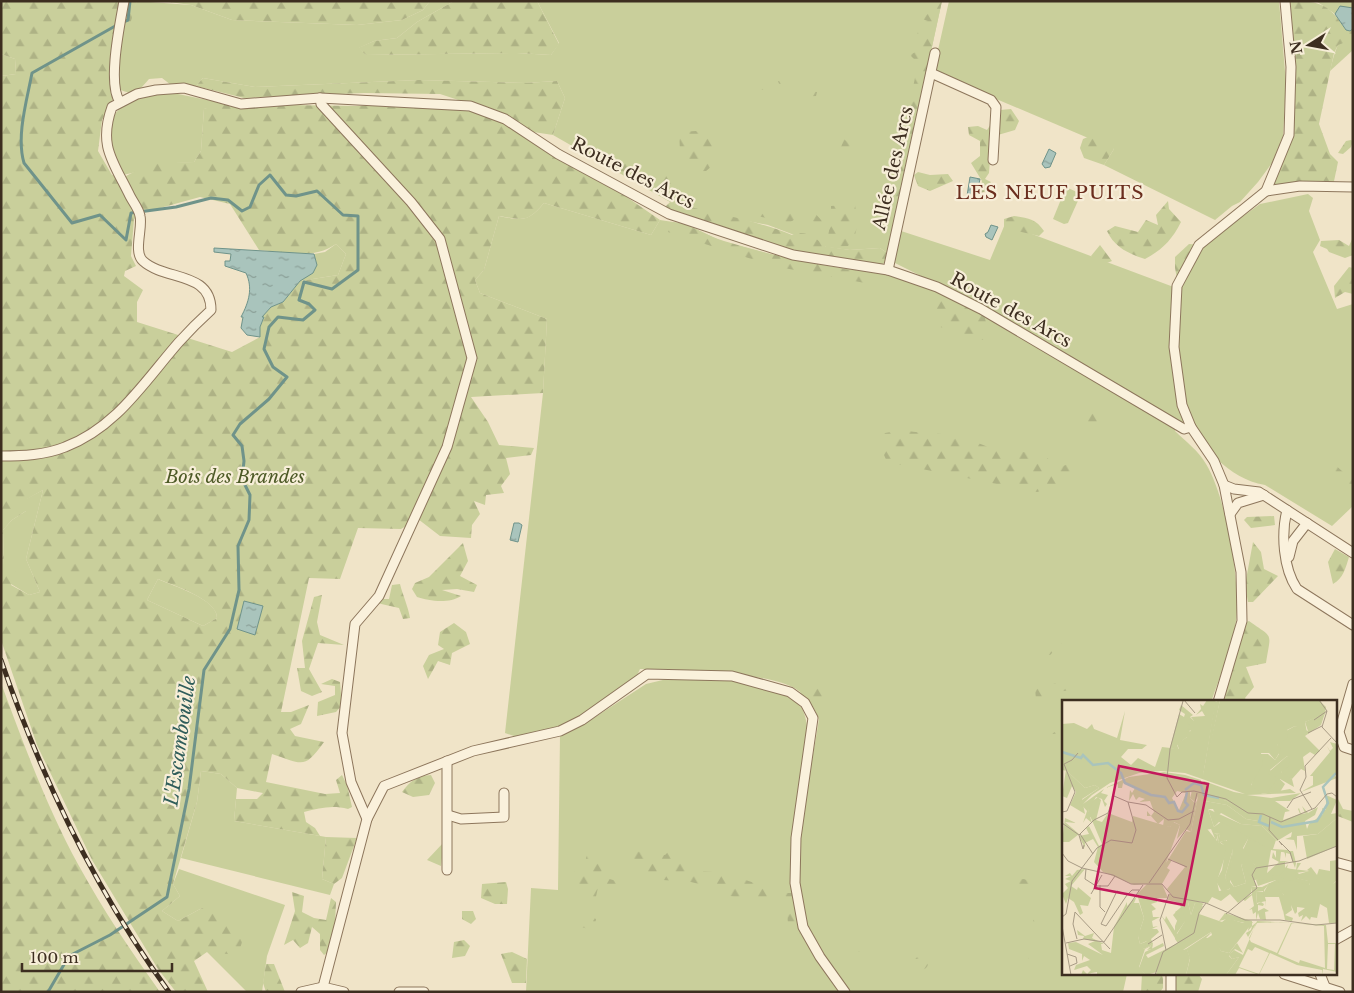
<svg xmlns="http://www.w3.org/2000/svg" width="1354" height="993" font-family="'Libre Baskerville',serif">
<defs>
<pattern id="forest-firs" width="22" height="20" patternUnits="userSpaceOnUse" patternTransform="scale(1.25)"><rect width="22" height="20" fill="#c9cf9b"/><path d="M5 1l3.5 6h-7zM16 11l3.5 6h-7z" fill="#aeb285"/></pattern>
<pattern id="water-ripples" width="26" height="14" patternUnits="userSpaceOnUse" patternTransform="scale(1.25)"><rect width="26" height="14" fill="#a9c4bc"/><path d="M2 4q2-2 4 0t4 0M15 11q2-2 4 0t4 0" fill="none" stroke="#8ba098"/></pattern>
</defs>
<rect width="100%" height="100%" fill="#f0e4c8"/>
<g fill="#c9cf9b">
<path d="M137 1 191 5 232 20 357 25 402 20 423 10 430 1H454L417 22 397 38 374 41 359 48 366 55 517 53 551 55 559 43 537 1H942L887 253 880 248 850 250 826 247 768 225 726 217 670 202 553 135 565 98 557 81 525 83 419 80 255 87 203 78 196 86 171 85 162 78 149 79C140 90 133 97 119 89 113 59 125 29 137 1Z"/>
<polygon points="949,1 1279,1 1286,83 1283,136 1272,163 1258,182 1240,202 1232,206 1215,220 1104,165 1114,149 940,75 936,68 936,59"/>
<polygon points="1316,1 1353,1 1353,15 1335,14"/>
<path d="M1353 24V50L1330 71C1334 53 1339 36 1353 24Z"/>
<polygon points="1,54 15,59 16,74 1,76"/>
<path d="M150 94H178L227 104 204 109 201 151 194 162 176 163 123 175C113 153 98 121 125 105 132 100 142 98 150 94Z"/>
<polygon points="1066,187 1081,194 1068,223 1064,224 1053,219"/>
<path d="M1308 194 1313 198 1309 211 1320 240 1313 252 1337 309 1353 304V506L1332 526 1265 485C1227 479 1205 444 1177 422L1175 431C1186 442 1198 450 1206 464 1226 496 1241 584 1236 621 1232 648 1220 676 1211 702H1063V974H1127L1123 992H850C833 971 817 950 807 924 787 867 810 779 819 719 814 707 807 696 796 689 769 672 674 669 640 669L634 682 579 719 559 728 520 738 505 733 543 393 547 319 480 293 475 280 484 270 499 216C522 221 528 222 544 203L651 235 660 220 686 224 721 241 799 262 884 274 975 303 895 263 898 230 990 260 1005 224 1179 289 1203 245 1260 204Z"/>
<polygon points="336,244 346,254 338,275 300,281 314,254 325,252"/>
<polygon points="43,490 26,559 40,592 29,595 11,584 4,566 3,530 12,520 26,511 26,499"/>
<path d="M158 579C173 586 218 599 217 618L203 626 147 600Z"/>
<path d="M713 678C740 682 785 682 801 707 806 715 807 725 808 734L793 863 803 935 826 973 841 992H526L531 888 558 890 560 736 583 725 646 684 667 679Z"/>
<polygon points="201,771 221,774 237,788 234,821 326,837 322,879 334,884 330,895 181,858 197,802"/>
<polygon points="179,869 285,905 267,956 262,992 247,992 207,952 202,908 178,921 162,911 180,896 173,884"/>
</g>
<g fill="url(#forest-firs)" fill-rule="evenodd">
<path d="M1 1H137L124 44 114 54 111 77 113 99 102 120 98 151 112 175 126 176 151 163 194 162 201 151 204 109 218 104 356 106 440 102 486 109 440 94 364 93 244 98 196 86 203 78 255 87 419 80 525 83 557 81 565 98 553 135 520 130 618 191 660 220 651 235 544 203C527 223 523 220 499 216L484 270 475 280 480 293 547 319 543 393 471 397 488 422 499 445 534 448 531 455 506 458 510 474 501 486 504 493 486 495 485 505 474 501 480 514 472 525 471 538 440 536 418 519 401 529 358 528 340 579 309 578 281 712H291L309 705 301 724 290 729 295 736 324 742C304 770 303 764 272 754L266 782 325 794 340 793 336 780 342 775 347 785 352 807 348 809C332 805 320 808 304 812L306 822 315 828 320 836 234 821 236 799H257L263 793 237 788 221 774 201 771 197 802 173 884 180 896 162 911 178 921 202 908 230 917 242 942 238 955 207 952 194 961 208 992H176L158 969 92 860 37 745 1 640V76L16 74 15 59 1 54ZM200 197 230 204 259 250C286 252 313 260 336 244L346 254 338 275 300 281 283 302 271 307 262 317 264 318 260 327V337L232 352 137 322V302L143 290 124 276 125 271 136 266 131 256 134 219 142 213ZM43 490 26 559 40 592 29 595 11 585 16 572 4 565 3 530 12 520 26 511 27 499ZM158 579C173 585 218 600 217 618L203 626 147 600Z"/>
<polygon points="161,1 430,1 423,10 402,20 357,25 232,20 191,5"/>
<polygon points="454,1 537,1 559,44 551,55 517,53 366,55 358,48 374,41 397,38 417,22"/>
<polygon points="930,1 942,1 902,184 894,181 918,63 910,55 919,50 916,39 920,24 928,21 922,19 931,11"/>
<path d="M1285 1C1318 1 1327 1 1346 30L1353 31V41L1351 40 1338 45 1334 53 1319 124 1330 154 1338 162 1333 186 1266 191 1289 135Z"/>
<polygon points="763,81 769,85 765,89 755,91 751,87"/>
<polygon points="778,81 793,82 803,86 781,89"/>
<polygon points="799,90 817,92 816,96 801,99 795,93"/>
<polygon points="1011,109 1019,121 1015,130 998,135 991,145 989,173 985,179 991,182 987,191 980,193 982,181 971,163 980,156 980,141 969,135 968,127 978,126 987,130 1000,110"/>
<path d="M696 131 716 140 718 147 712 156V166L706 171 687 173 684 167 688 164C679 155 679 145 680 132Z"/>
<polygon points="1090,136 1107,141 1114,149 1104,165 1084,158 1080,148 1083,139"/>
<polygon points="844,139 857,151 854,157 843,158 841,147"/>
<polygon points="1351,140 1353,141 1351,147 1343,154 1338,153 1346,141"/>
<polygon points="617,160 635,163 642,176 624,175 615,167 613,161"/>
<polygon points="918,172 930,175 948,174 953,181 930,191 918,186 914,175"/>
<polygon points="673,174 679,177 680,182 675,188 667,190 661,181 665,176"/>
<polygon points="889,189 901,189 898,201 889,197"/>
<path d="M1168 201 1169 209 1181 222C1172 240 1162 250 1145 259 1129 254 1114 247 1107 231L1115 226 1138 232 1146 220 1158 225 1156 215Z"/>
<path d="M670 202C711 213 753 219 792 235 805 229 816 238 826 247L831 220V206L855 204C857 221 860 233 848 246L830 247 850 250 880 248 887 253 885 262 880 266 793 255 669 216 665 207Z"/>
<polygon points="768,209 779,214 795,209 812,210 823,222 819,224 800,216 789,223 757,216 759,212"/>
<path d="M1014 216C1028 218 1036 219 1044 231L1039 236 1004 228V219Z"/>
<path d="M673 222C692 225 706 236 724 241 773 256 823 266 874 274L872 279 865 283 773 266 668 232Z"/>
<polygon points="1353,237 1353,255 1345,258 1329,252 1327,249 1320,246 1321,241 1339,240 1349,246"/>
<polygon points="1189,244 1203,245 1179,289 1175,268 1175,257"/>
<path d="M1100 245 1112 261C1103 265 1097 264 1091 256Z"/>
<polygon points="1349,267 1353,268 1353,294 1345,292 1335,298 1334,286"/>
<path d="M953 298 984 313 989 338C970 345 958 330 940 327L929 311 931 302Z"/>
<polygon points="1089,409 1094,409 1098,422 1091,434 1081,427"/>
<path d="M903 430C917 433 928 433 942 434 963 436 985 445 1003 454 1021 448 1046 454 1061 467L1074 461 1081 463C1072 483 1057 487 1037 492L887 462 879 443 885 433Z"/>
<polygon points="1332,462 1353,481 1353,489 1338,478 1330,478 1328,473"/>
<polygon points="1274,516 1275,525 1251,528 1244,520 1247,517"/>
<polygon points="1253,542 1261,552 1264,569 1278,576 1253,602 1248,602 1245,585"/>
<path d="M463 543 468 561 460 576 477 585 474 592 457 589 442 590 461 596C449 604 429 601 417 597L412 589 415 583 429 577Z"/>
<path d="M1335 549 1349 557C1346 567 1343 579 1333 584L1328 562Z"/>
<path d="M400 584C403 596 408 606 410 618L403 619 399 608 377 603 379 599H389L392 585Z"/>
<polygon points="322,595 317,622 320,635 344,645 318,643 309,669 322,692 312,696 301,691 297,668 305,668 302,641 314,597"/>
<path d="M1249 621C1274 639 1271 631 1266 663L1246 667 1254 687 1245 698 1247 702H1221L1244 623Z"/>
<polygon points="454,623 466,632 470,644 452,653 450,665 438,661 428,679 423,666 429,655 444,649 438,645 440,632"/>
<polygon points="1043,641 1062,643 1050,655 1042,653"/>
<polygon points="332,679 340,682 342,705 336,712 317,716 318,702 335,695 335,686 321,684"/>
<polygon points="821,682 827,687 826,695 814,706 800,693 808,684"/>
<path d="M1064 682 1074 685C1066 693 1062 692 1052 689L1053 684Z"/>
<path d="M1 683C24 745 47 808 79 866 103 910 131 951 160 992H1Z"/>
<polygon points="1044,685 1056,696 1055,701 1036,699 1035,689"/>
<polygon points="1063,706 1063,729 1054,718"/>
<circle cx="1057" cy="737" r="5.5"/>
<path d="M431 775 435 783 429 795 413 797 402 792C410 781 417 776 431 775Z"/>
<polygon points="1335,793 1343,809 1353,811 1353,822 1335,815"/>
<polygon points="326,837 357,838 342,878 334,884 322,879"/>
<polygon points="444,842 441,866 427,860"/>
<polygon points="590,845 596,850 603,865 595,901 579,901 580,885 573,874 577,868 584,865"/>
<polygon points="680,848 693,870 725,873 769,888 773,891 773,900 762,904 722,894 711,887 691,882 663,880 642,873 633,860 635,851 665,855 671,849"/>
<polygon points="606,878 620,882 620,892 614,894 605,888"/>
<circle cx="1023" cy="886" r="7"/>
<polygon points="506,882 508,889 507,904 495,904 481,898 482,884"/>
<polygon points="292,892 304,896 302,912 314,918 326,920 331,898 336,902 335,925 328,952 324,955 320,950 320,934 312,927 308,943 300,948 293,940 284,945 295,911"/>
<polygon points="785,893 793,893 801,942 799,948 786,928 788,923"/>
<polygon points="462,911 473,911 476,919 471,924 462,919"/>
<polygon points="583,913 596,919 595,924 588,929 575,925"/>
<polygon points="1027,916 1033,918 1035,923 1030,927 1021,921"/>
<polygon points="464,940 470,946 465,956 452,958 454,942"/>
<circle cx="860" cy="946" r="6"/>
<circle cx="1034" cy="958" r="6"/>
<polygon points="512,952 527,959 526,983 512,983 501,954"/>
<circle cx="921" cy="963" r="7"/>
<polygon points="266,964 274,964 285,992 266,992 263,983"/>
<polygon points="1160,974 1163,977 1163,988 1160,992 1141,992 1142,974"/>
<polygon points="1171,974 1198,974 1202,979 1198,992 1171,992"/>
</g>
<g fill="url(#water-ripples)" stroke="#6f938a">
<polygon points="1340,6 1353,8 1353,29 1350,31 1346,30 1335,14"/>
<polygon points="1049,149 1056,153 1050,167 1045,168 1042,164"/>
<polygon points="970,177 980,179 976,198 967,196"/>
<polygon points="991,225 998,227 992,240 986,237 985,234 988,232"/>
<path d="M214 248 314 254 317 265 313 273 300 281 283 302 271 307 262 317H264L260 327V337L247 335 241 328 243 317H241C249 302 253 288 246 273L225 266V261H230L231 254 214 252Z"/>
<polygon points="514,523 519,523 522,525 518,542 510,540"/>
<polygon points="244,601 263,606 255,635 237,629"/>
</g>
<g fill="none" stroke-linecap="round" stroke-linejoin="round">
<g stroke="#6f938a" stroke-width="3">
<polyline points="123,22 128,20 130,1"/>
<path d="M48 992 69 956 110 935 167 897 189 789 204 670 230 629 239 590 238 546 249 520 250 495 242 479 244 461 242 446 233 435 240 424 269 399 287 377 273 367 264 349 269 327 278 317 303 320 315 310 309 304 299 300 304 282 332 289 358 270V216L343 215 317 191 296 196 286 195 270 175 259 185 250 207 242 211 228 200 211 198 176 207 131 213 126 240 100 215 72 223 24 163C16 136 27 100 32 73L117 25"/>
</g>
<defs>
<g id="minor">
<polyline points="931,73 991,100 996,107 993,160"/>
<polyline points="320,98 321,104 411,202 440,239 472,358 447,447 379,596 355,624 342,733 351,782 367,819 323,987 344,992"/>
<path d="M120 102C107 84 120 24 124 1"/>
<polyline points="1266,191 1300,186 1353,187"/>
<polyline points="888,270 935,53"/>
<path d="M1 456C23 456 45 455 65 447 116 428 144 382 179 342 189 331 200 320 211 310 211 271 165 281 143 261 133 252 143 228 140 216 139 209 133 202 130 196 113 161 98 146 112 107L137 94 156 90 184 88 241 104 320 98 470 106 505 119 558 154 669 214 793 255 888 270 937 287 981 309 1184 429 1191 427"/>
<polyline points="1224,485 1234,489 1259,492 1353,553"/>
<path d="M1287 510C1281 534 1283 568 1297 589L1353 625"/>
<polyline points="1230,514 1238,503 1264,495"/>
<polyline points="1289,557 1293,541 1307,523"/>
<polyline points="1353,684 1339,732 1344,747 1353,750"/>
<polyline points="1218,702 1242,621 1241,572 1224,485 1214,461 1191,427 1182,405 1174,347 1177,286 1199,245 1266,191 1289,135 1291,67 1285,1"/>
<polyline points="448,815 461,819 504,817 504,793"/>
<polyline points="367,819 384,786 473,751 560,731 582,720 647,674 732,676 790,692 805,703 813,718 796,838 795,883 803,927 820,957 845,992"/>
<polyline points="1335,862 1353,867"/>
<polyline points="447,870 447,761"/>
<polyline points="1335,940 1353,930"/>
<polyline points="1284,974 1340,992"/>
<polyline points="1320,974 1326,989"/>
<polyline points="301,992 323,987"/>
<polyline points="399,992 424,992"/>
<polyline points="1171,992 1171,974"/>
</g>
</defs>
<use href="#minor" stroke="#8d765c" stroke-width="11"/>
<use href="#minor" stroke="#faf1dc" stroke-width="9"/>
<defs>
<path id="rail" d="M1 660C41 777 96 891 169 992"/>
</defs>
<use href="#rail" stroke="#3d2e20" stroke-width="5"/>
<use href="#rail" stroke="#f7eed8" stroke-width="3" stroke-dasharray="9" stroke-linecap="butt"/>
</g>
<g text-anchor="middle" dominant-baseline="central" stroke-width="4.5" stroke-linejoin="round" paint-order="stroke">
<g font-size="18" fill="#3d2e20" stroke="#f7eed8">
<text transform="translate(893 168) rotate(-77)">Allée des Arcs</text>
<text transform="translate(633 173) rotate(27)">Route des Arcs</text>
<text transform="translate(1011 310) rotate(29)">Route des Arcs</text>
</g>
<g font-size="18" font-style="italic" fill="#4d5a26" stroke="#f7eed8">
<text x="235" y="477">Bois des Brandes</text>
</g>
<g font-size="19" letter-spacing="1" fill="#6b2e1e" stroke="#f7eed8">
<text x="1050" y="192">LES NEUF PUITS</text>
</g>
<g font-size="19" font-style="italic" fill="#2f5d5a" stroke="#f7eed8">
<text transform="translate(180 741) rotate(-82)">L'Escambouille</text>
</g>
</g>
<g transform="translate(1062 700)">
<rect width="275" height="275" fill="#f0e4c8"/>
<path d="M158 0 143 72 141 76 153 2ZM119 5 131 15 128 17 132 21 125 37 115 45 117 50 108 48 117 14 122 17 123 14 117 10ZM263 13 259 25 243 36 258 51 253 55 248 52 241 57 243 71 239 69 230 79 222 76 219 72 227 60 225 56 208 70 223 84 218 92 197 94 189 86 199 54H206L213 60 217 54 215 45 224 31 233 26 246 31 243 22ZM4 70 23 88 33 85 37 88 20 99 23 114 8 105 14 92 10 86 5 98 0 96ZM130 91 165 101 186 115H198L196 121 184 119 165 105 143 101V97L137 119 155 141 156 135 152 133 158 134 156 142 162 145 158 142 164 140 167 144 155 181 157 191 168 189 163 177 171 149 168 182 172 187 184 183 179 164 183 165 195 186 189 187V193L176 203 168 194 159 201 150 197 146 203 111 197 105 189 123 167 110 160 105 168 108 170 100 184 106 198H95V202L89 204 94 209 90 211 91 217H98L90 221 91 227 96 226 90 229H95L97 232 89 239 91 244 82 249 79 246 85 241 78 244 76 236 82 218 75 194 85 184 72 185 41 172 32 162 36 147 31 139 23 143V148L17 136 27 134 24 128 27 126 37 146 40 144 26 111 28 103 36 97 39 100 34 120 40 122 46 113 70 122 71 116 108 127 111 122 118 125 104 163 124 131 129 132 136 96 133 102 128 98ZM146 109 179 124 200 126 214 140 211 149 226 150V153L209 150 206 167 195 168 181 150 186 139 157 122 152 127ZM275 118V146L245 159 241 136 256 134ZM221 168 248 171 234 173 235 178 247 181 248 186 215 183 214 180 196 186 194 180ZM207 183 214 184 222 195 221 211 217 197H203L204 201 195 203 194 191 202 192ZM123 201 126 202 129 215 133 203 141 206 137 214 160 222 165 218 181 223 191 222 167 253 159 251 150 238 144 239 150 235 149 232 121 250 125 249 128 258 124 275H93L95 272 84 275 77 268 83 252 101 243 102 246 84 255 86 258 116 243 99 215 103 220 104 216 115 234 123 221 116 222 111 215 119 207 116 202 121 205ZM195 221 264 225 266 243H275V272L261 269 260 275V270L235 265 208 253 197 275 177 268 173 275H164L177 257 170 259 167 255 172 250 181 255ZM218 222 229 223 215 253 189 242 187 238 195 223ZM230 223 262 226 263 268 238 260 237 263 216 254ZM266 244H273L272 270 265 269ZM193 247 207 253 197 274 177 267 186 249 190 251Z" fill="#c9cf9b" fill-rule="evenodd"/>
<path d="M145 0H154L141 76 158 0H257L264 7 263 14 243 22 245 33 233 26 225 30 226 38 215 45 219 50 213 60 207 53H199L201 64 189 85 200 94 228 89 234 93 185 95 209 98 239 93 228 101H213L228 111 223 112 221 120 238 114 236 109 237 108 239 114 245 113H243L240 106 246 113 256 107 253 115 243 121 245 129 247 124 261 114 260 108 264 110V95L275 100 269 114 275 113V118L256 134 235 136V150L232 140 223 139 229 137 230 132 215 141 200 126 179 124 159 113 155 117 151 109H146L152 127 159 122 204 147 186 139 181 148 193 165 206 167 205 173 217 162 210 158 211 152 214 158V151H231L234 163 233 168 228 154 224 153V158L222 151 219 152 218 161H227L223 162V168L226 164 225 168 231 170 224 169 217 176 211 175 210 179 192 180 191 183 183 166 179 164 184 183 172 187 167 178 171 149 163 177 169 188 160 192 154 181 160 170 165 140 158 142 161 146 156 142 158 134 152 133 156 135 154 141 149 129 131 132 144 96 128 92V98L133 103 135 101 129 132 124 129 115 139 118 125 112 122 108 127 101 126 102 119 96 124 89 116H85V111L89 116 92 112 88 101 77 102 83 99 77 97 74 100 71 94 67 101 68 90 70 93 73 88 61 83 60 88H56V84L43 88 67 77 102 72 123 75 139 80V84L142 81 172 92 183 94 123 73 99 71 77 73 48 83 30 95 21 104 42 89 39 93 46 95 42 101 45 104 43 107 40 99 34 97 26 111 32 118 28 117 30 123 24 118 21 123 25 111 17 102 37 88 33 85 23 88 5 71 0 70V24L12 23 25 29 30 24 32 29 55 38 63 11 58 40 85 45 80 49H66L59 57 69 65 76 58 93 67 100 47 117 49 115 44 125 37 124 32 129 31 125 28 129 26 125 23 127 19 132 21 129 17 143 16 140 11 134 15 139 9 138 4 141 6ZM115 91 124 93 117 110 110 98ZM145 97 165 101 183 115 197 116 196 121 184 119 165 105 143 101ZM268 42 275 44V73L272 75 275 78 239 92 251 85V76H248L268 52 265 46 268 51 271 48ZM225 56 228 59 226 67 219 72 230 79 232 87 218 79 210 92 206 91 216 78 206 74 207 72ZM3 118 14 123 3 122 17 134 7 142H0ZM275 160V180L271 184 275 181V223H267L265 208 258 204 255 218 249 217 248 220 244 216 239 221 241 215 237 217 236 213 243 208 235 207V212L233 214 229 205 230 210 223 215 231 218 230 221 223 220 219 200 222 195 212 184H207L202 190 204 207 201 191H194L195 204 199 202 202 204 201 206 196 205V211L202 208 207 211 203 212 204 220 198 219 196 213 194 220V212L191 214 190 209 187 210 192 206 190 195 183 201 180 199 190 194 189 187H200L220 177 223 180 217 182 216 179 215 183 228 180 248 185 246 181 233 178 235 163H239L234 171 237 174 247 171 245 170 249 167 255 175 257 169 268 171V161ZM23 169 9 186 15 190 16 187 29 198 26 206 18 205 21 213 18 215 12 202 6 198 4 204 0 194 6 188 3 184 9 181 3 179 9 176H3L8 173 10 176 15 170ZM107 194 128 198 142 204 138 207 133 203 129 215 126 202 119 207 118 203 106 200ZM75 196 72 203H77L82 218 78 230 80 234 76 236 78 244 86 241 80 246 82 249 91 244 90 249 85 250 89 246 83 249 77 267 84 275H35V272L19 275 21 270 25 274 29 270 25 266 12 270 14 265 28 260 22 256 20 261V254L7 249 6 243 14 242 41 255 26 244 33 241 21 239 22 236 16 235 15 230 23 236 32 233 30 238 42 244H39L40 250 49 253 52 227 65 202V206ZM119 208 124 220 113 236 117 239 125 233 129 235 134 218V231L129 237 105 251 116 243 113 239V226L115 221 120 220 113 212ZM163 213 190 221V226L195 222 186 237 184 233 189 230 190 226 186 231 187 224 165 219 157 221ZM151 231 144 238H153L159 251 167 253 175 243 181 253 173 249 170 252 167 256 170 259 177 257 164 275H124L128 259 125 250 121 251Z" fill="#c9cf9b" fill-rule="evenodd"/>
<path fill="none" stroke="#a9c4bc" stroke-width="2.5" d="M0 52 19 58 21 55 31 65 46 63 59 73 63 83 89 95 103 97 107 103 112 102 116 111 120 112 126 105 123 102 125 92M123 90 132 83 139 85 142 95 157 98M199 115 197 122 207 126M209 122 220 127 255 121 266 103 261 87 274 73"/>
<path fill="none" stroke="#a89b85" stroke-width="1" d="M122 0 133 13M257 0 265 11 260 27 275 43M121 1 108 49 105 78 115 97 120 92 132 91 164 99 186 113 201 114 219 122 253 108 265 94 270 93 275 97M252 20 265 11M246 33 260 26M225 108 231 99 249 92M250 109 238 90 244 77 243 66 269 38M0 112 5 111 13 92 2 64 10 60 16 53M208 117 207 130 216 140M0 123 17 135 32 120 46 113 52 96 66 102 84 105 106 120 117 119 132 111M18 134 31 154M17 135 21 149 22 145M220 145 217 141 228 152 231 162M0 153 6 161 20 168 51 175 69 184H100L111 197 144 203 183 220H218L254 225 275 223M106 159 125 167M24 169 23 179 34 186H46L53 176M87 183 128 124 135 93M38 185V207L43 212M29 194 40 175M65 195 55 191 39 224 44 226 65 195 70 190H77M164 214 195 188 190 175 194 168 237 161 275 146M0 217 4 214 10 181 35 148 49 140 70 143 74 130 66 102M0 226 9 275M15 239 11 224 13 212 48 249M4 243 22 239 42 242 81 185M86 244 100 235M104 250 98 220 107 194M5 254 14 257 15 263 8 266M93 275 101 252 132 233 137 213 144 203"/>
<path fill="#c2185b" fill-opacity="0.15" stroke="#c2185b" stroke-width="2.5" d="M57 66 146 84 122 205 33 188Z"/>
<rect width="275" height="275" fill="none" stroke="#3d2e20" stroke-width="2.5"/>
</g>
<rect width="1354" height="993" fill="none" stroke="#3d2e20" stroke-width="5"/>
<g transform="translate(1309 45) rotate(259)" stroke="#f7eed8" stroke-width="4" paint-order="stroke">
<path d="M0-4L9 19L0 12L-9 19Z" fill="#3d2e20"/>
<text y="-8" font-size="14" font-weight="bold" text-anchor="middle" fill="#3d2e20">N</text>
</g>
<path d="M22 963v8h150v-8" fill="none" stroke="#3d2e20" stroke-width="2.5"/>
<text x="30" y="963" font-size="15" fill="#3d2e20" stroke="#f7eed8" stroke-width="4" paint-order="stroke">100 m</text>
</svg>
